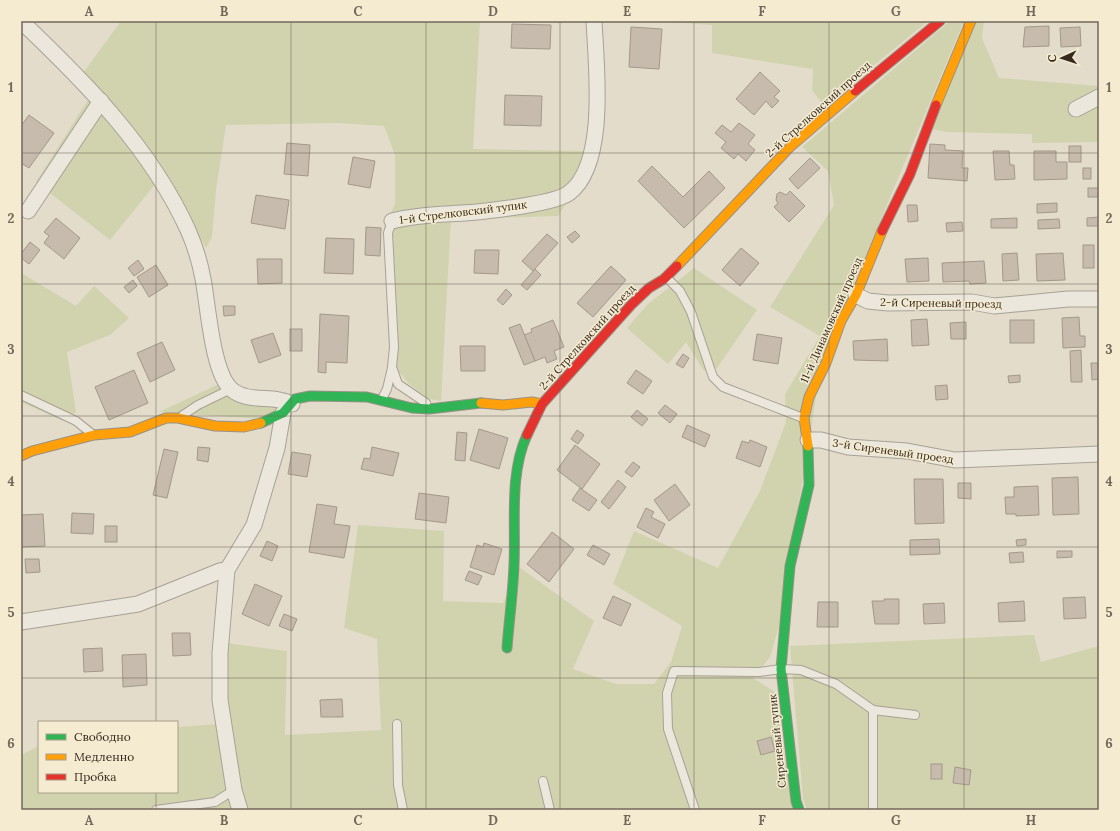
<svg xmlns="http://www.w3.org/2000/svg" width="1120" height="831" font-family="Lora,serif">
<rect width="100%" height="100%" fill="#e3dccb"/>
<g fill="#d1d3ae">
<polygon points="121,21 480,21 473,149 584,151 573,193 558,216 451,219 441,401 429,399 410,385 399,372 389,346 384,227 395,204 395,155 384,126 336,123 226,125 216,190 212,237 206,248 195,229 83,73"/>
<polygon points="655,21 928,21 824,106 812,90 813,69 712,53 712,25"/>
<polygon points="950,21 964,21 822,360 779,626 770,657 753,678 775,692 793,810 21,810 21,755 39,746 39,792 177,792 177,727 218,724 229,799 236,772 226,699 226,643 287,651 285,735 381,730 377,639 344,628 358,525 444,531 443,601 503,603 519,567 594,621 573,669 616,684 654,684 671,662 682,626 613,584 634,531 718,568 760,491 786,422 785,394 820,336 770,307 834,205 828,171 802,147"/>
<polygon points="976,21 984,21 982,38 999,78 1098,86 1099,83 1099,142 1032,143 1032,134 946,132 932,129"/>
<polygon points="88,100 115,123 157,182 110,240 36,182"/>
<polygon points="694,268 757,310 717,368 704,371 686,342 668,364 627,328 648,304"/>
<polygon points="21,273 76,306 94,286 129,318 110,335 67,352 76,412 63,421 21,402"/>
<polygon points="219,384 284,405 263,419 159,412"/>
<polygon points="1034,635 1041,662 1099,646 1099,810 807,810 803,798 790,646"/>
</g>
<g fill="#c6bbac" stroke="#a3988b">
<polygon points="512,24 551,25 550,49 511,48"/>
<polygon points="1049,26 1049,46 1023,47 1025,27"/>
<polygon points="631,27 662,29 659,69 629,67"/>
<polygon points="1080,27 1081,46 1061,47 1060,28"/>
<polygon points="760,72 780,91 774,97 779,101 772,108 766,101 754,115 736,99"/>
<polygon points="505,95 542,96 541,126 504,125"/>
<polygon points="29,115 54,133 29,168 21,163 21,126"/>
<polygon points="739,123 755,135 748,144 755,150 746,161 738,154 734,159 721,148 726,142 715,133 722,125 731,132"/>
<polygon points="287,143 310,145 308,176 284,174"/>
<polygon points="930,144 945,145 945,150 963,151 962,168 968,168 967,181 928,178"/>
<rect x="1069" y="146" width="12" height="16"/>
<polygon points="993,151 1009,151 1010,165 1014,165 1015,179 995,180"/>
<polygon points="1034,151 1056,151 1056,162 1067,162 1067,179 1034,180"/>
<polygon points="353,157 375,161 370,188 348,184"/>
<polygon points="810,158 820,168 798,189 789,179"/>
<polygon points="652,166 683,197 709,171 725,188 684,228 638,181"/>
<rect x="1083" y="168" width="8" height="11"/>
<rect x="1088" y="188" width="11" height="9"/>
<polygon points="790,191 805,206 789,222 774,207 778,203 776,200 777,194 780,192 786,195"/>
<polygon points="256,195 289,200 285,229 251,223"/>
<polygon points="1057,203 1057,212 1037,213 1037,204"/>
<polygon points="907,205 917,205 918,221 908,222"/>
<polygon points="1099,217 1099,226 1087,226 1087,218"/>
<polygon points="56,218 80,238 64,259 44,243 49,236 44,232"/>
<polygon points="1017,218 1017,228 991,228 991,219"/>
<polygon points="1059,219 1060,228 1038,229 1038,220"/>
<polygon points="962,222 963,231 947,232 946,223"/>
<polygon points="366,227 381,228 380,256 365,255"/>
<polygon points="575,231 580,236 572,243 567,237"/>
<polygon points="547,234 558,243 533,271 522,261"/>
<polygon points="326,238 354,239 353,274 324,273"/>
<polygon points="30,242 40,250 29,264 21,258 21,254"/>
<rect x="1083" y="245" width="11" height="23"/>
<polygon points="741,248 759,263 740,286 722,270"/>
<polygon points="475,250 499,250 498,274 474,273"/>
<polygon points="1017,253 1019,280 1003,281 1002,254"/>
<polygon points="1063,253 1065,280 1037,281 1036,254"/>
<polygon points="928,258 929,281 907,282 905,259"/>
<polygon points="257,259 282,259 282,283 258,284"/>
<polygon points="138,260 144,269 134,276 128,268"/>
<polygon points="984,261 986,283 970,284 969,281 943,282 942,263"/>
<polygon points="156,265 168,285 149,297 137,277"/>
<polygon points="611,266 626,280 593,317 577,303"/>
<polygon points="535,269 541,275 527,290 521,285"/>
<polygon points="133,280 137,286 129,293 124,287"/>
<polygon points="506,289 512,295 503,305 497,300"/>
<polygon points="223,306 235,306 235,315 224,316"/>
<polygon points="320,314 349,316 347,363 326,362 326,373 318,372"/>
<polygon points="1079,317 1080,336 1085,336 1085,347 1063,348 1062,318"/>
<polygon points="927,319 929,345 912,346 911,320"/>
<polygon points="553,320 564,347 554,351 557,359 547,363 545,357 535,361 524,335 532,332 531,329"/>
<rect x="1010" y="320" width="24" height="23"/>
<polygon points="966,322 966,339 951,339 950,323"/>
<polygon points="520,324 535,361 524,365 509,328"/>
<rect x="290" y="329" width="12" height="22"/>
<polygon points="273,333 281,355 259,363 251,340"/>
<polygon points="757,334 782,338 778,364 753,360"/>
<polygon points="887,339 888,361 854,360 853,341"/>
<polygon points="162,342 175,370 150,382 137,353"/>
<polygon points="460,346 485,346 485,371 461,371"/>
<polygon points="1081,350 1082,382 1071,382 1070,351"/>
<polygon points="683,354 689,358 683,368 676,364"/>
<polygon points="1091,363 1099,363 1099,379 1092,380"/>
<polygon points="134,370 148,403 109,420 95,387"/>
<polygon points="636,370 652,381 643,394 627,383"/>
<polygon points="1020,375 1020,382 1009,383 1008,376"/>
<polygon points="947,385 948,399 936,400 935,386"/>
<polygon points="665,405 677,414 670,423 658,413"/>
<polygon points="637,410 648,419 642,426 631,417"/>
<polygon points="687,425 710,435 705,447 682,437"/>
<polygon points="479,429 508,438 499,469 470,460"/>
<polygon points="577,430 584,435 578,444 571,439"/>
<polygon points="457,432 467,433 465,461 455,460"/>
<polygon points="750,440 767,447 760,467 736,458 742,441 749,443"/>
<polygon points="575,445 600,464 582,489 557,470"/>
<polygon points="198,447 210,448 208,462 197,460"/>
<polygon points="372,447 399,453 393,476 361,469 364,458 370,459"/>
<polygon points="164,449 178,452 167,498 153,495"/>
<polygon points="292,452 311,455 307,477 288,474"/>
<polygon points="633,462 640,467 632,477 625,472"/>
<polygon points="1078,477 1079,514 1053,515 1052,478"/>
<polygon points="914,479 943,479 944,523 915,524"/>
<polygon points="618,480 626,487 609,509 601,502"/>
<polygon points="958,483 971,483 971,499 958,498"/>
<polygon points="675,484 690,505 669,521 654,500"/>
<polygon points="1038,486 1039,515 1016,516 1016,514 1006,514 1005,497 1014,497 1014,487"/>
<polygon points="580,488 597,500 589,511 572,500"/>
<polygon points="419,493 449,497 446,523 415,519"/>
<polygon points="317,504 337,507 334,524 350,526 344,558 309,552"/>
<polygon points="646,508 654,512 651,517 665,524 658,538 637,527"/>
<polygon points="72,513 94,514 93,534 71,533"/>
<polygon points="43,514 45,546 21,547 21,515"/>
<rect x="105" y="526" width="12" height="16"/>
<polygon points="552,532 574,549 549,582 527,564"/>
<polygon points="939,539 940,554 910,555 910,540"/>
<polygon points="1026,539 1026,545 1017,546 1016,540"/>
<polygon points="267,541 278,546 272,561 260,556"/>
<polygon points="484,543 502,549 494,575 470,567 477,545 483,547"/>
<polygon points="593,545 610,554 604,565 587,555"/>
<polygon points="1057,551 1072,551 1072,557 1057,558"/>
<polygon points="1023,552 1024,562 1010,563 1009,553"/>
<polygon points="25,559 39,559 40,572 26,573"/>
<polygon points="469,571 482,576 478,585 465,580"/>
<polygon points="255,584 282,596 269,626 242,614"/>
<polygon points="613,596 631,604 621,626 603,618"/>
<polygon points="1085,597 1086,618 1064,619 1063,598"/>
<polygon points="884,599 899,599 899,624 875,624 872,601 884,601"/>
<polygon points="1024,601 1025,621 999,622 998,603"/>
<polygon points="818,602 838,602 838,627 817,627"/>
<polygon points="944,603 945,623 924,624 923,604"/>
<polygon points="284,614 297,619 292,631 279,626"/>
<polygon points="172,633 190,633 191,655 173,656"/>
<polygon points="102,648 103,671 84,672 83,649"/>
<polygon points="146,654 147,685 123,687 122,655"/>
<polygon points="342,699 343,717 321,717 320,700"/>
<polygon points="771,737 775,751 761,755 757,741"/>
<rect x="931" y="764" width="11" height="15"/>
<polygon points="955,767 971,770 969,785 953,783"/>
</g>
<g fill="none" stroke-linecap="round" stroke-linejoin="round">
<defs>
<g id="lane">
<polyline points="392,221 388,233 394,347 392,367 398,384 426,403"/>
<polyline points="666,277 680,291 691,312 713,377 723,387 803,418"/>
<polyline points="21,395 76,421 91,433"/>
<polyline points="382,399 387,389 392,368"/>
<polyline points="183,415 198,405 231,389"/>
<polyline points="873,710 873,810"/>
<polyline points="397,724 398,785 403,810"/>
<polyline points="543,781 550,810"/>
<polyline points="156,810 215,802 234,790"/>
<polyline points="695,810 668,729 667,693 674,671 759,672 781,669 801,670 836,684 873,710 915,715"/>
</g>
<g id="street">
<path d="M21 21C86 83 150 147 188 230 195 246 200 262 203 279 208 304 212 372 231 389 248 404 273 394 292 404"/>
<polyline points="1076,109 1099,97"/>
<polyline points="28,211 101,101"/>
<path d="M392 221C423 213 454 215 486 211 503 209 556 203 569 193 608 164 596 64 594 21"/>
<polyline points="856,295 868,301 888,303 972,302 994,306 1068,299 1099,299"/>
<polyline points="808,440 821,440 848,447 907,451 955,460 1099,454"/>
<polyline points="21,622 138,604 220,571 227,570"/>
<polyline points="240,810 234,790 220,700 220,653 227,570 254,525 277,448 283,413"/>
</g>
<g id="fast">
<polyline points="261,423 283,413 295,399 310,396 367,397 412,408 429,409 481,403"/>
<path d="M507 648C509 621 513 593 514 565 516 523 509 474 527 435"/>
<polyline points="799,810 796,801 781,669 790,566 809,485 808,446"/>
</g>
<g id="slow">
<polyline points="936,105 971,21"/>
<polyline points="677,266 791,146 855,91"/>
<polyline points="481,403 503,405 532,402 542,404"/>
<polyline points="808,446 804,418 809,397 826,363 841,321 856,295 882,231"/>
<polyline points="21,456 32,451 94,435 130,432 166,418 178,418 215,426 244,427 261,423"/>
</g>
<g id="jam">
<polyline points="855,91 940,21"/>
<polyline points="882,231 910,174 936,105"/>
<polyline points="527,435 542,404 631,305 649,288 664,279 677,266"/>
</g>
</defs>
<use href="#lane" stroke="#a8a195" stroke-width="10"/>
<use href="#street" stroke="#a8a195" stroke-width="17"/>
<use href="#fast" stroke="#989185" stroke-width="11"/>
<use href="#slow" stroke="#989185" stroke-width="11"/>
<use href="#jam" stroke="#989185" stroke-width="11"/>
<use href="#lane" stroke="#ebe7dd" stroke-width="8"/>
<use href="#street" stroke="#ebe7dd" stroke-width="15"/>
<use href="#fast" stroke="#30b455" stroke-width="9"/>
<use href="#slow" stroke="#ff9f0a" stroke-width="9"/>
<use href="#jam" stroke="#e5322d" stroke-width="9"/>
</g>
<path fill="none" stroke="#73685a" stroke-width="1" stroke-opacity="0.55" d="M156 21V722M291 21V810M426 21V810M560 21V810M694 21V810M829 21V810M964 21V810M21 153H1099M21 284H1099M21 416H1099M21 547H1099M21 678H1099M156 792V810"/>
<g text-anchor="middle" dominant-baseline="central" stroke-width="3" stroke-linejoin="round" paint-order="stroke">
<g font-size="11" fill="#362a1d" stroke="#f4ebd1">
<text transform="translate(818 109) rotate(-42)">2-й Стрелковский проезд</text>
<text transform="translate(463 212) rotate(-7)">1-й Стрелковский тупик</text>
<text transform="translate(941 303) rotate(1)">2-й Сиреневый проезд</text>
<text transform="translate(831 320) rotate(-66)">11-й Динамовский проезд</text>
<text transform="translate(587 337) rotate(-48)">2-й Стрелковский проезд</text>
<text transform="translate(893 451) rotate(8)">3-й Сиреневый проезд</text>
<text transform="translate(777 741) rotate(-96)">Сиреневый тупик</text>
</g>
</g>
<rect width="1120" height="831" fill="none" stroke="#f4ebd1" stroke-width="44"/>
<rect x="38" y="721" width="140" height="72" fill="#f4ebd1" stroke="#a89e89"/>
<rect x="46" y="734" width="20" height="6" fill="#30b455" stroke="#a89e89"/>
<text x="74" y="741" font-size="12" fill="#362a1d">Свободно</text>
<rect x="46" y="754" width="20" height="6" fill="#ff9f0a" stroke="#a89e89"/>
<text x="74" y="761" font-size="12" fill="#362a1d">Медленно</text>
<rect x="46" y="774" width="20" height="6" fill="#e5322d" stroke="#a89e89"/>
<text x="74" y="781" font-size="12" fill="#362a1d">Пробка</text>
<g transform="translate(1062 58) rotate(267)" stroke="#f4ebd1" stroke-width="3" paint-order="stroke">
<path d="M0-3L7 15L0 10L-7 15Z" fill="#362a1d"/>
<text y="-6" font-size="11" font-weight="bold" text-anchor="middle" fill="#362a1d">С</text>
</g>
<rect x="22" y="22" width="1076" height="787" fill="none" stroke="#73685a" stroke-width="1.5"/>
<g font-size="13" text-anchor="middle" font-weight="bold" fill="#73685a">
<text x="89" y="16">A</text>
<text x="224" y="16">B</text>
<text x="358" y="16">C</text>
<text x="493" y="16">D</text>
<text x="627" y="16">E</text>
<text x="762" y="16">F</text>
<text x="896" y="16">G</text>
<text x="1031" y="16">H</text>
<text x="11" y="92">1</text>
<text x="1109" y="92">1</text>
<text x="11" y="223">2</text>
<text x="1109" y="223">2</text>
<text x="11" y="354">3</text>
<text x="1109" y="354">3</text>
<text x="11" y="486">4</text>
<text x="1109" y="486">4</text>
<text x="11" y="617">5</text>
<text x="1109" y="617">5</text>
<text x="11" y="748">6</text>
<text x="1109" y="748">6</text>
<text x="89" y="825">A</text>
<text x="224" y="825">B</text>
<text x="358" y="825">C</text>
<text x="493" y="825">D</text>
<text x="627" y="825">E</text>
<text x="762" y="825">F</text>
<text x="896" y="825">G</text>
<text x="1031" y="825">H</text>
</g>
</svg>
